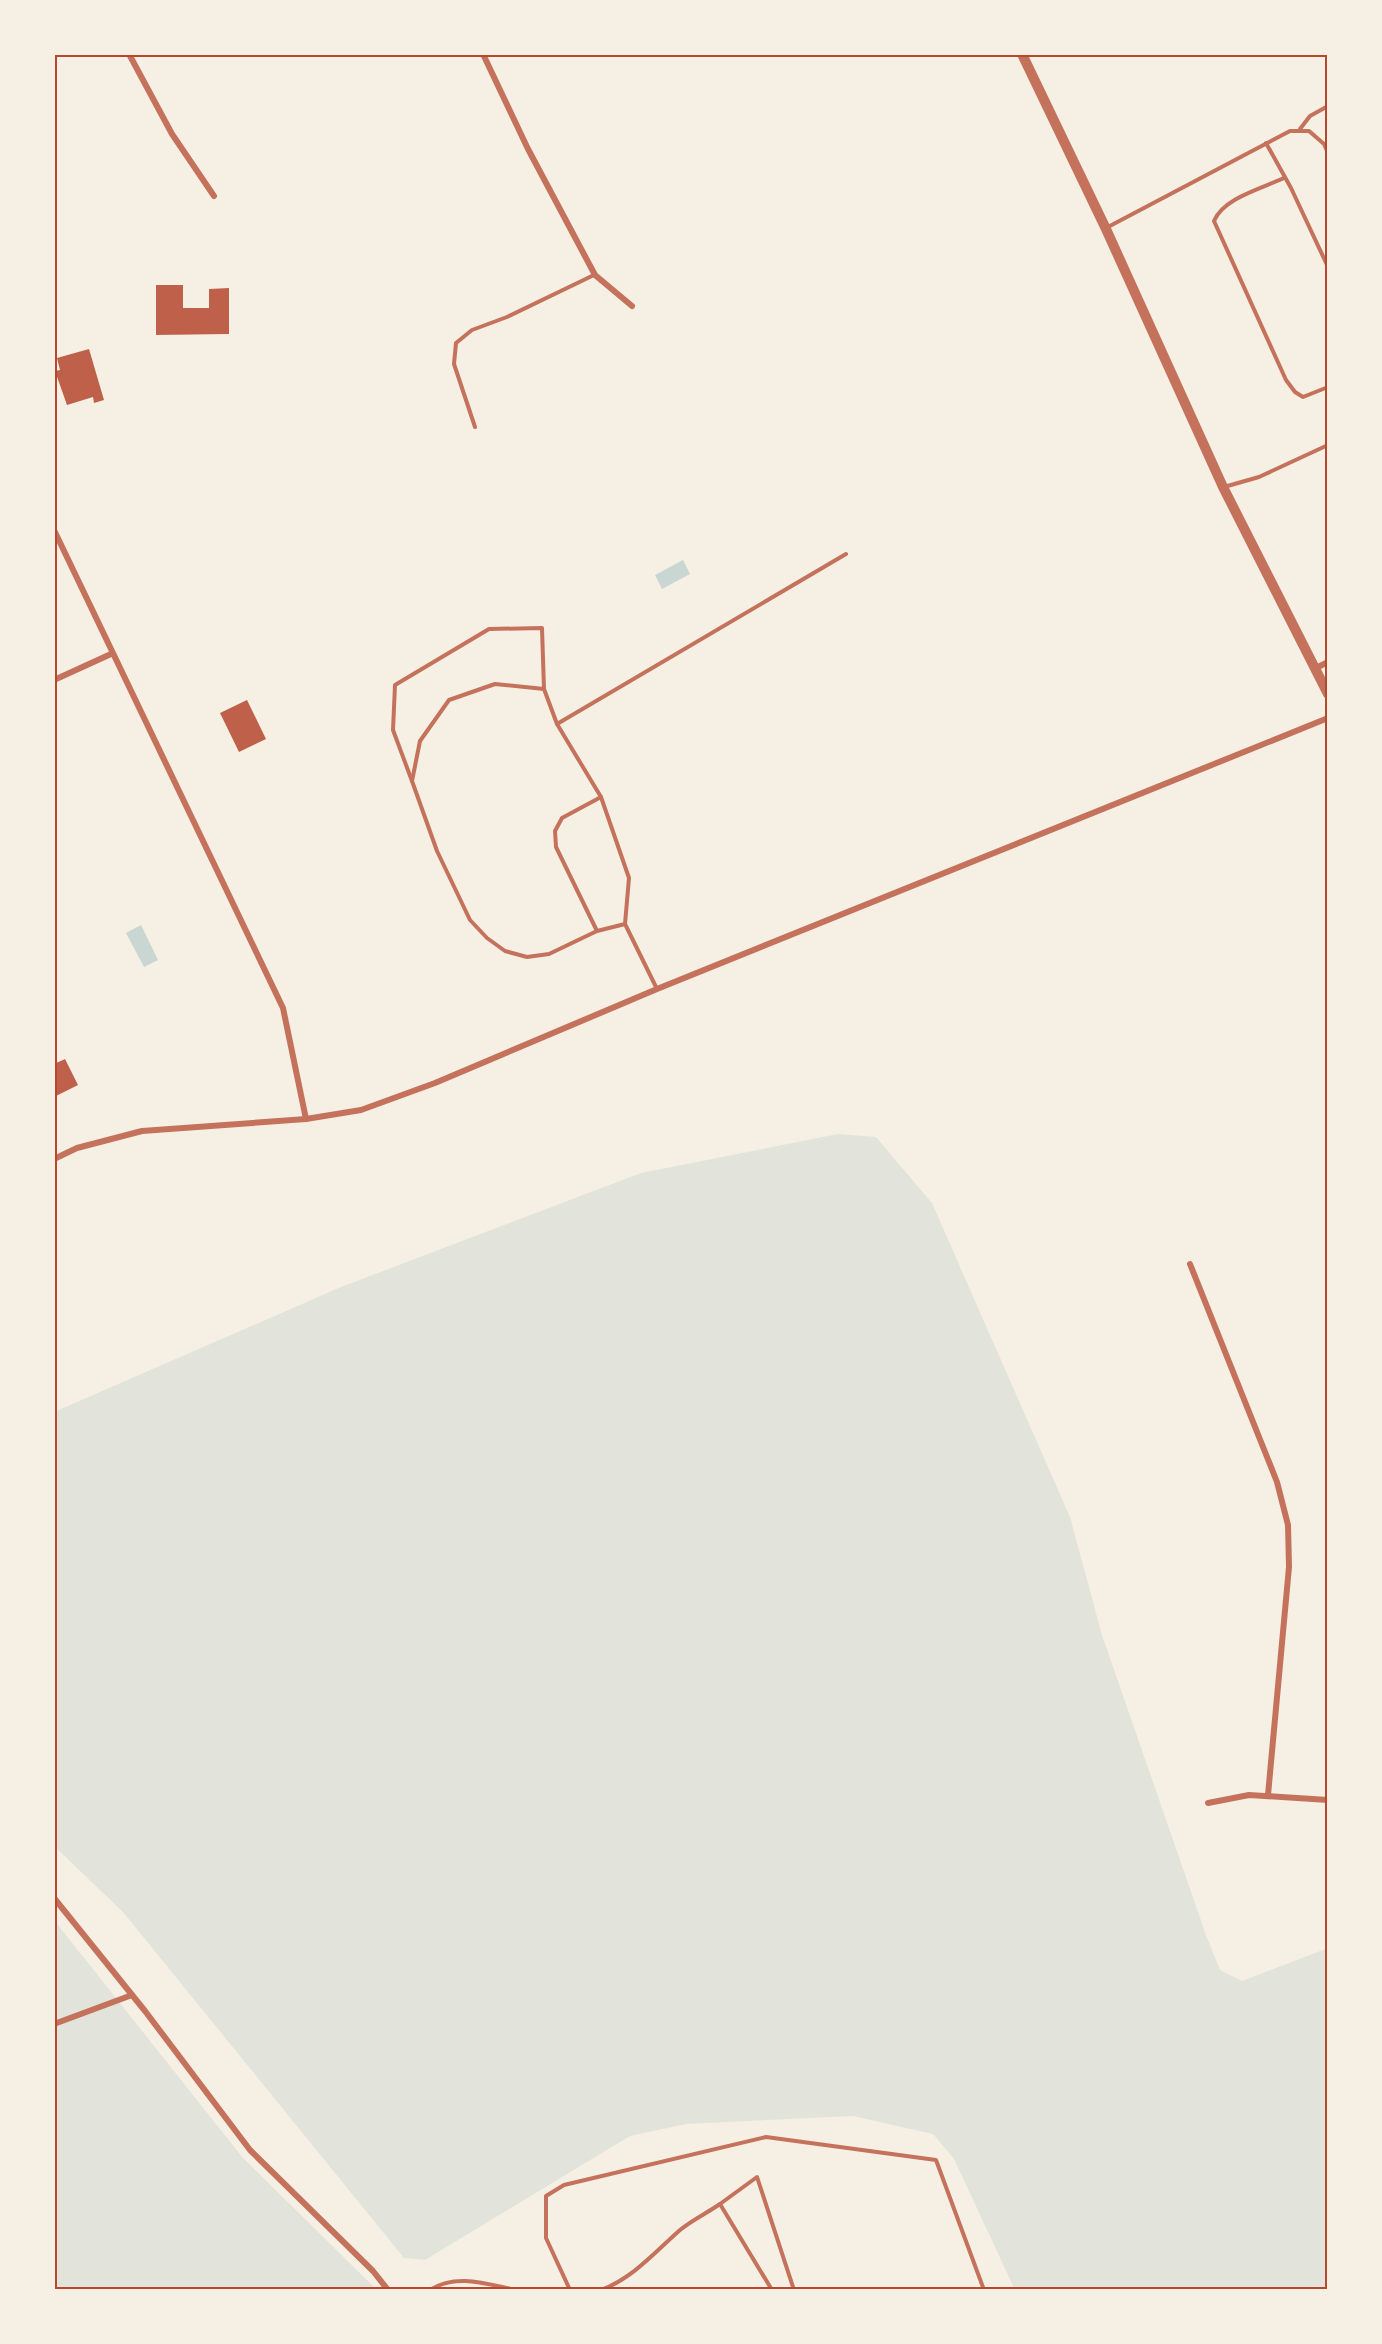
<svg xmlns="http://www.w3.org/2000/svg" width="1382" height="2344" font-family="'Alegreya Sans',sans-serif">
<rect width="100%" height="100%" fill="#f6efe4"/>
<g fill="#e2e4dc">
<polygon points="838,1134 876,1137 932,1203 1070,1517 1102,1635 1206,1935 1220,1970 1242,1981 1328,1948 1328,2290 1015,2290 954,2159 933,2134 853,2116 686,2124 630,2136 425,2260 404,2258 123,1912 54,1846 54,1412 341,1287 641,1173"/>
<polygon points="54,1920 243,2158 377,2290 54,2290"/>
</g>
<g fill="#c9d6d2">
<polygon points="683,560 690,574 662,589 655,575"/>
<polygon points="141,925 158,960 144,967 126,933"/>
</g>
<g fill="#bf614a">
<polygon points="156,285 183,285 183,308 209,308 209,289 229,288 229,334 156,335"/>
<polygon points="89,349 104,400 94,403 93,397 67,405 55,371 60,370 57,358"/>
<polygon points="247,700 266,739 239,752 220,713"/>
<polygon points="65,1059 78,1085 54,1097 54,1064"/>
</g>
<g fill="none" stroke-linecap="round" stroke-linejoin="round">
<g stroke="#c5725c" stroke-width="4">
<polyline points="1300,129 1310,116 1328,106"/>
<polyline points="1266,143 1291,188 1328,267"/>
<path d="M1284 178C1263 188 1223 198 1214 221L1286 380 1295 392 1303 397 1328 387"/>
<polyline points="1106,228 1290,131 1309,131 1324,144 1328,153"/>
<polyline points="475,427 454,364 456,343 472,330 507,317 594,275"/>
<polyline points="1224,487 1259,477 1328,445"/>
<polyline points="557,724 846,554"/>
<polyline points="412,781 393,730 395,685 489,629 542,628 544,689"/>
<polyline points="625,924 597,931 549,954 527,957 505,951 487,938 470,920 437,851 412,781 420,741 449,700 495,684 544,689 557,724 601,797 629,878 625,924 657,989"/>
<polyline points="597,931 556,847 555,831 562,818 601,797"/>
<polyline points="720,2204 757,2177 794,2290"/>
<path d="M430 2290C456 2273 487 2284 516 2290"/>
<polyline points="570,2290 546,2238 546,2196 564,2185 766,2137 936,2160 984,2290"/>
<path d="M601 2290C633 2278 655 2252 680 2230 692 2220 707 2213 720 2204L772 2290"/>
</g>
<g stroke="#c5725c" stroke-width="6">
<polyline points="129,54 172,134 214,196"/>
<polyline points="483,54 528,149 595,275 632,306"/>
<polyline points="54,530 283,1008 306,1119"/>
<polyline points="1316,668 1328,662"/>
<polyline points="54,680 111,654"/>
<polyline points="54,1159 77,1148 142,1131 306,1119 361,1110 435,1083 657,989 1328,718"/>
<polyline points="1190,1264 1277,1482 1288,1525 1289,1567 1268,1795"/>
<polyline points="1208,1803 1249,1795 1328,1800"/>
<polyline points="54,1898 145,2011 250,2150 373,2271 388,2290"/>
<polyline points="54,2024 132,1995"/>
</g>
<polyline stroke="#c5725c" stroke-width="10" points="1022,54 1106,229 1223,487 1328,694"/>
</g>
<rect width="1382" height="2344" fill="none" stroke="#f6efe4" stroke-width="111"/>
<rect x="56" y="56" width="1270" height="2232" fill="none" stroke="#b5482f" stroke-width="2"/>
</svg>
